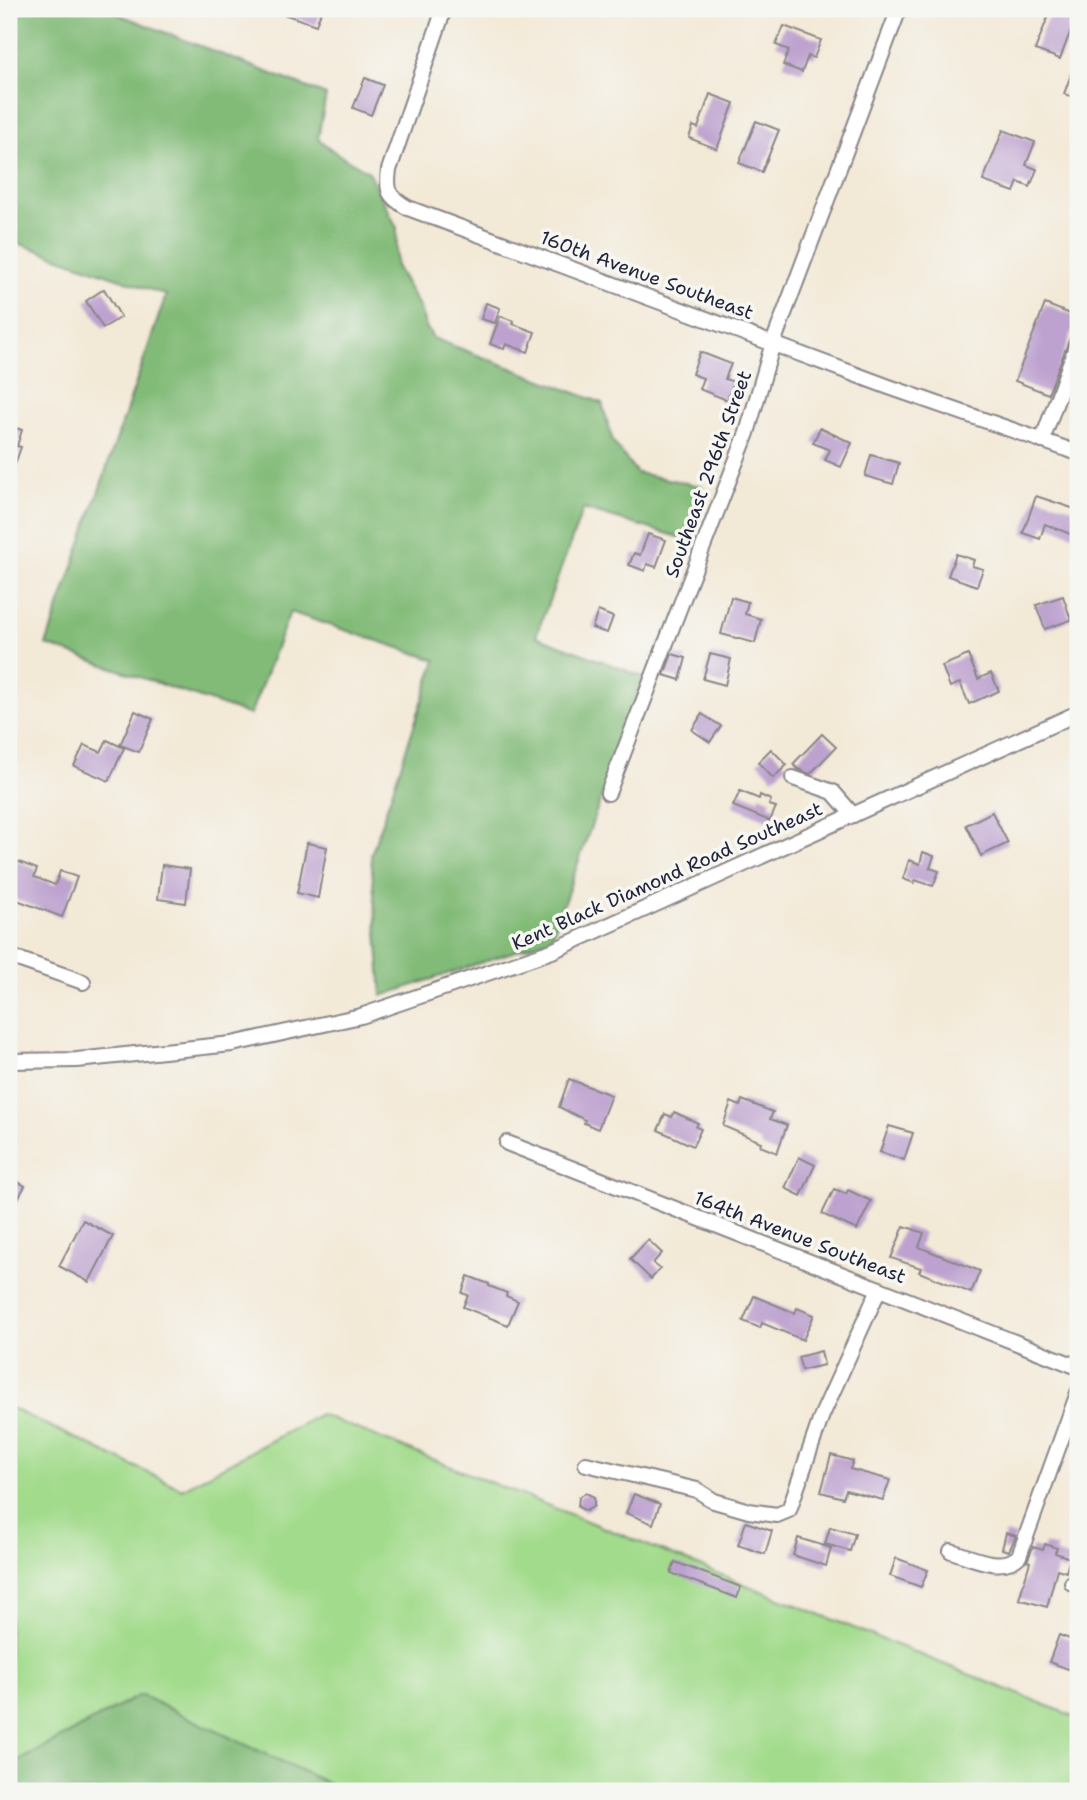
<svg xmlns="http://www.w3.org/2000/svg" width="1087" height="1800" font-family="'Shantell Sans',sans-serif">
<rect width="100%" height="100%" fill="#f6f6f2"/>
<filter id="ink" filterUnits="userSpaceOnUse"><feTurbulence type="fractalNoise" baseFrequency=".0143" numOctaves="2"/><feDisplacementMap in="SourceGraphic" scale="14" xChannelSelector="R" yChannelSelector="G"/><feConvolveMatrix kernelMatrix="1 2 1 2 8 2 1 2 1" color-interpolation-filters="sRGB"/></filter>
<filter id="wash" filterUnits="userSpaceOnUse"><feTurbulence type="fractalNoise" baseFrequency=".00686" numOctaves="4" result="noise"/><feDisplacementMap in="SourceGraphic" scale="28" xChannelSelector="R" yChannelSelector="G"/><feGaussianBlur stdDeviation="1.57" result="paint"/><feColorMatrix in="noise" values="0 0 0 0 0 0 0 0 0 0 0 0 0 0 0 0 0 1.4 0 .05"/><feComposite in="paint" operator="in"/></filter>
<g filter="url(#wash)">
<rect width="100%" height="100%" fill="#f3e9d7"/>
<polygon fill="#a3db8c" stroke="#627e64" stroke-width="2" points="9,1407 182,1489 320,1414 1078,1718 1078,1791 344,1791 140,1695 9,1766"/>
<g fill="#82bb78" stroke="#526e5a" stroke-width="2">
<polygon points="9,9 105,9 326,95 318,139 336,153 369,172 397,228 396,266 420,308 425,325 433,338 602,403 613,442 637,473 702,486 703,497 689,540 583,509 536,636 644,677 551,939 382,996 371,855 436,660 290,612 250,715 46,645 166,295 9,240"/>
<polygon points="140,1695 344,1791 9,1791 9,1766"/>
</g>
<g id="blocks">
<g fill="#bda2cf">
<polygon points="275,9 322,9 316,25 274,11"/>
<polygon points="1051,9 1063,9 1077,14 1060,59 1035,50"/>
<polygon points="784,26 821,40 814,58 808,56 802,72 783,65 789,50 776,45"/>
<polygon points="1077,58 1078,58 1078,99 1064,94"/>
<polygon points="365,78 383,85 371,115 353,108"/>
<polygon points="710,94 734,103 717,149 689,138 693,126 698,128"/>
<polygon points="756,121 779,130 762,172 739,163"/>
<polygon points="1003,130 1035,142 1026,165 1037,169 1030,187 1018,182 1014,192 983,181"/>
<polygon points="104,289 121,317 103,328 86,301"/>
<polygon points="486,303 500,308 495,323 481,319"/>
<polygon points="1045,304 1078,317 1048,394 1015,381"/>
<polygon points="500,316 514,321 513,324 535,332 528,352 506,344 504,349 490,344"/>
<polygon points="700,352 731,364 725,379 734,382 727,400 699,389 703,378 692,374"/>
<polygon points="9,426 22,430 17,446 21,447 10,479"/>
<polygon points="820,428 852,443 841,467 825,460 830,450 813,443"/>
<polygon points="871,455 899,463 893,484 865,476"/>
<polygon points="1036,496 1078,510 1078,537 1045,524 1040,539 1023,533"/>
<polygon points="648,534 666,540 656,567 647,564 645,571 629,565 634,553 640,555"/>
<polygon points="956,554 974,560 972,566 983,569 977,586 948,576"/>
<polygon points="1063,596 1071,620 1045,629 1036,605"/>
<polygon points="731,597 748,602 745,614 761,619 755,643 721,634"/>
<polygon points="598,611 613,617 607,633 592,628"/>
<polygon points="672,654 686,658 680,680 664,675"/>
<polygon points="710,654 731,659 725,685 703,679"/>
<polygon points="968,655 978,679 991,673 999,691 969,704 960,683 950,687 942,666"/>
<polygon points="135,711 153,719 139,752 120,745"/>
<polygon points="702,714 721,726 710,742 692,730"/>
<polygon points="822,734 836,747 810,774 798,769 793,764"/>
<polygon points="107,740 124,748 109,781 74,766 84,745 101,752"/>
<polygon points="771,749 787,765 773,778 758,762"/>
<polygon points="740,791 759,799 760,795 771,800 769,805 776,807 770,821 733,806"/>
<polygon points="992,812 1008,843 981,856 966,825"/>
<polygon points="307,843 327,847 318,898 297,893"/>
<polygon points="923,852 934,856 930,868 939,871 933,886 915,880 914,883 903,879 909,860 920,864"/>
<polygon points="9,858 37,869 34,877 55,885 60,871 77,877 62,917 9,897"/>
<polygon points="162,865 190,869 186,903 158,899"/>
<polygon points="569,1079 611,1095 598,1129 584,1123 585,1120 559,1107"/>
<polygon points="742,1100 773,1112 770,1119 787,1125 777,1153 760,1146 761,1142 723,1126 731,1102 740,1106"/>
<polygon points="674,1112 698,1123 696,1127 701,1129 693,1146 658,1130 665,1114 672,1117"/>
<polygon points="889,1126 913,1133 904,1160 880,1152"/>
<polygon points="799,1157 815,1165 801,1196 785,1188"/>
<polygon points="9,1177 25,1186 9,1215"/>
<polygon points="834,1189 846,1194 848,1190 871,1201 857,1230 822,1214"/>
<polygon points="83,1220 113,1236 89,1282 59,1266"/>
<polygon points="904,1226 924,1233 919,1247 980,1271 971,1293 919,1272 921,1268 891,1258"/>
<polygon points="648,1240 662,1253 653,1263 660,1269 651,1279 630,1259"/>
<polygon points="468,1276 489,1284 489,1286 507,1293 506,1296 518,1301 508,1325 463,1307 468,1295 462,1293"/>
<polygon points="754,1296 795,1313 797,1308 814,1315 803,1340 762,1323 760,1328 743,1321"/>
<polygon points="821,1351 824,1365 802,1370 798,1357"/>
<polygon points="831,1455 853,1461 850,1469 890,1480 883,1500 846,1490 843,1498 821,1492"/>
<polygon points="586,1493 594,1497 594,1506 586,1511 578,1507 579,1497"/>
<polygon points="634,1494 660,1504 653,1524 626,1513"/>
<polygon points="746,1522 772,1531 765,1554 738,1545"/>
<polygon points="830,1527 855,1534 850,1551 825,1544"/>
<polygon points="1006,1533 1016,1536 1009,1551 1002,1549"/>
<polygon points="798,1538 831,1548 826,1566 793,1555"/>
<polygon points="1045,1544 1057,1548 1055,1553 1070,1558 1066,1572 1057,1569 1047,1607 1019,1599 1030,1562 1027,1561 1033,1547 1043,1550"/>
<polygon points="896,1558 928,1570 921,1587 890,1576"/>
<polygon points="675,1562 741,1587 737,1598 671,1573"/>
<polygon points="1059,1635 1075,1641 1070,1655 1078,1658 1076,1672 1049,1662"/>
</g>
</g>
</g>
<g filter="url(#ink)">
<use href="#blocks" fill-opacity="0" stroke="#8a8689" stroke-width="2"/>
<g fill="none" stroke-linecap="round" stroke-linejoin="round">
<defs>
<g id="minor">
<path d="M444 9 389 170C386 192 389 197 408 208L889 387 1078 453"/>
<polyline points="1042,441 1078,341"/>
<polyline points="793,778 833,792 853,815"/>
<polyline points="608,793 747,433 773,343 899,9"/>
<polyline points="9,956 83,982"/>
<polyline points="9,1061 77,1060 232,1044 361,1016 552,951 1078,713"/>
<polyline points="507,1143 1078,1367"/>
<polyline points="586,1464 697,1490 714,1501 749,1511 777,1515 789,1510 822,1415 879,1289"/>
<path d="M951 1551C971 1557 1002 1573 1019 1556L1078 1393"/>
<polyline points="1072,1583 1078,1585"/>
</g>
</defs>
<use href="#minor" stroke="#8a8689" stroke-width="18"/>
<use href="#minor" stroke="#fff" stroke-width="14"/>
</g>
</g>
<g text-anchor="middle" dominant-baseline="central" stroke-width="7" stroke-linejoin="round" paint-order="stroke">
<g font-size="19" fill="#22223b" stroke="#f6f6f2">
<text transform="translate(647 275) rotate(20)">160th Avenue Southeast</text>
<text transform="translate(708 474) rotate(-70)">Southeast 296th Street</text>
<text transform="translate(667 876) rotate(-24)">Kent Black Diamond Road Southeast</text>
<text transform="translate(800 1237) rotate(21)">164th Avenue Southeast</text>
</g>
</g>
<rect width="1087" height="1800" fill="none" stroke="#f6f6f2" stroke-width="35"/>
</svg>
